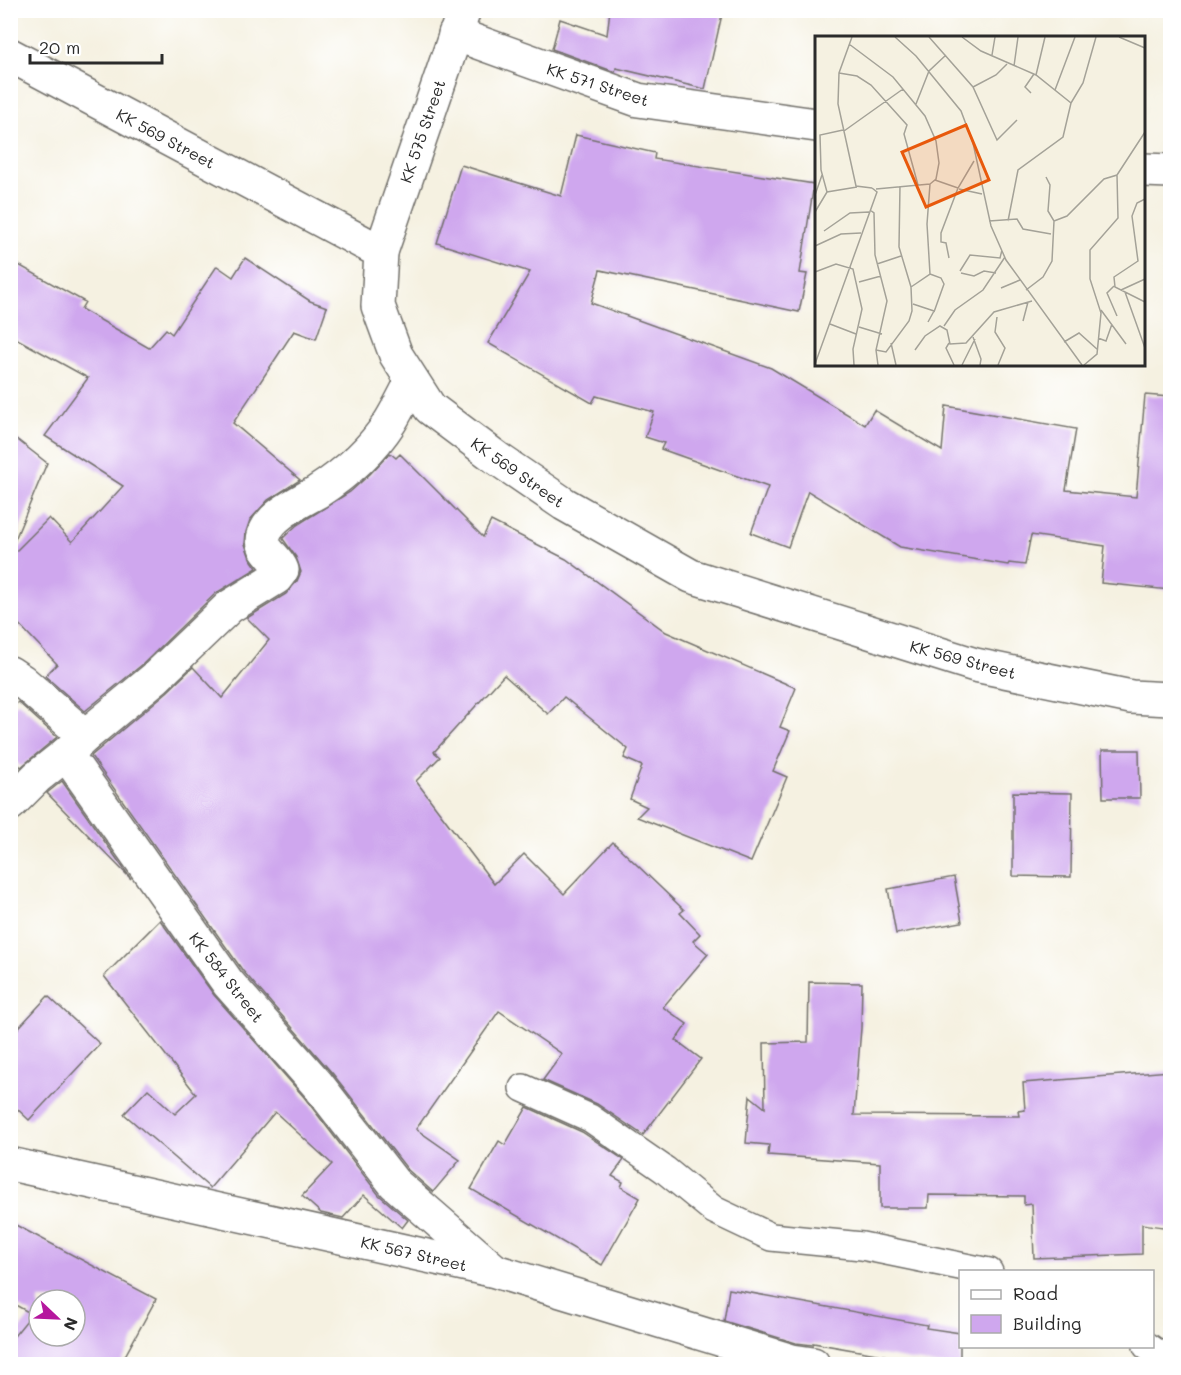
<svg xmlns="http://www.w3.org/2000/svg" width="1181" height="1375" font-family="Mali,sans-serif">
<rect width="100%" height="100%" fill="#fff"/>
<filter id="ink" filterUnits="userSpaceOnUse"><feTurbulence type="fractalNoise" baseFrequency=".0167" numOctaves="2"/><feDisplacementMap in="SourceGraphic" scale="12" xChannelSelector="R" yChannelSelector="G"/><feConvolveMatrix kernelMatrix="1 2 1 2 8 2 1 2 1" color-interpolation-filters="sRGB"/></filter>
<filter id="wash" filterUnits="userSpaceOnUse"><feTurbulence type="fractalNoise" baseFrequency=".008" numOctaves="4" result="noise"/><feDisplacementMap in="SourceGraphic" scale="24" xChannelSelector="R" yChannelSelector="G"/><feGaussianBlur stdDeviation="1.35" result="paint"/><feColorMatrix in="noise" values="0 0 0 0 0 0 0 0 0 0 0 0 0 0 0 0 0 1.4 0 .05"/><feComposite in="paint" operator="in"/></filter>
<g filter="url(#wash)">
<rect width="100%" height="100%" fill="#f5f1e1"/>
<g id="blocks">
<g fill="#cfa7ee" fill-rule="evenodd">
<polygon points="610,10 723,10 705,89 616,68 615,72 552,49 560,19 607,35"/>
<polygon points="576,135 655,153 654,159 814,184 800,273 807,274 799,312 600,270 591,303 771,368 865,425 874,410 942,451 946,406 1076,429 1066,490 1136,497 1145,395 1170,397 1170,590 1101,583 1105,546 1031,535 1025,565 1009,563 1008,565 900,547 808,491 788,547 751,533 768,487 661,449 664,443 645,437 654,412 596,396 592,403 488,343 530,272 437,243 461,165 561,196"/>
<polygon points="245,258 310,301 327,307 316,339 294,331 233,423 300,480 268,500 250,520 246,532 245,544 250,558 257,568 216,593 143,664 85,711 45,676 57,664 10,615 10,557 49,518 72,542 123,486 45,436 88,378 10,335 10,260 85,302 81,309 149,348 166,329 172,334 217,266 233,277"/>
<polygon points="10,434 47,463 11,549 10,549"/>
<polygon points="390,453 396,458 400,454 483,537 491,521 566,559 666,632 796,688 780,727 790,731 773,771 787,777 751,862 637,817 647,807 630,799 642,766 624,758 628,749 564,697 548,714 504,675 434,752 440,757 416,781 494,884 524,854 564,894 613,842 684,910 680,913 700,934 693,941 708,954 663,1007 687,1024 676,1040 701,1059 643,1135 597,1104 543,1080 562,1054 499,1011 416,1129 460,1160 433,1192 408,1170 333,1074 243,971 91,756 167,692 193,667 222,698 269,640 247,618 286,594 297,581 301,572 296,557 283,539 283,538 297,525 350,492 370,474"/>
<polygon points="18,702 57,737 21,767 10,756 10,710"/>
<polygon points="1102,750 1139,750 1140,798 1103,798"/>
<polygon points="62,781 131,879 47,793"/>
<polygon points="1013,792 1072,793 1071,877 1013,876"/>
<polygon points="954,877 962,922 896,934 888,889"/>
<polygon points="160,920 214,995 304,1097 379,1195 408,1220 402,1228 364,1195 343,1218 321,1213 302,1196 332,1164 275,1112 210,1188 124,1114 148,1089 175,1114 196,1094 104,976"/>
<polygon points="809,982 862,983 861,1028 854,1115 1019,1116 1018,1111 1025,1110 1023,1083 1170,1071 1170,1228 1142,1224 1142,1254 1034,1258 1032,1204 1024,1205 1024,1196 929,1195 928,1208 880,1208 880,1163 768,1155 769,1145 746,1143 750,1096 765,1108 764,1043 808,1042"/>
<polygon points="48,996 100,1044 29,1120 10,1102 10,1037"/>
<polygon points="527,1107 582,1132 624,1160 612,1176 623,1182 621,1187 640,1198 602,1265 471,1189 499,1141 505,1145"/>
<path d="M10 1222 156 1299 120 1365H10V1341L32 1314 10 1302ZM39 1300H75V1336H39Z"/>
<polygon points="729,1289 927,1325 926,1328 960,1333 960,1365 939,1365 813,1343 813,1345 796,1343 724,1321"/>
</g>
</g>
</g>
<g filter="url(#ink)">
<use href="#blocks" fill-opacity="0" stroke="#72706b" stroke-width="1.5"/>
<g fill="none" stroke-linecap="round" stroke-linejoin="round">
<defs>
<g id="service">
<polyline points="523,1088 590,1118 665,1170 714,1210 771,1237 862,1246 989,1272"/>
<polyline points="1147,1346 1170,1362"/>
</g>
<g id="minor">
<polyline points="455,34 638,100 816,125"/>
<polyline points="10,55 381,252 378,306 396,355 430,408 498,459 564,504 691,576 975,665 1131,697 1170,699"/>
<polyline points="1144,170 1170,171"/>
<polyline points="381,252 464,10"/>
<polyline points="10,673 22,681 85,736 66,754 228,983 318,1085 394,1183 493,1269"/>
<path d="M85 736 155 678 229 607 276 578 282 570C277 556 259 550 264 535 270 515 300 502 317 492 345 474 372 450 390 422 398 409 405 395 412 381"/>
<polyline points="10,804 37,777 66,754"/>
<polyline points="10,1164 495,1271 792,1361 813,1364"/>
</g>
</defs>
<use href="#service" stroke="#72706b" stroke-width="30"/>
<use href="#minor" stroke="#72706b" stroke-width="36"/>
<use href="#service" stroke="#fff" stroke-width="27"/>
<use href="#minor" stroke="#fff" stroke-width="33"/>
</g>
</g>
<g text-anchor="middle" dominant-baseline="central" stroke-width="5" stroke-linejoin="round" paint-order="stroke">
<g font-size="16" fill="#2b2b2b" stroke="#fff">
<text transform="translate(598 84) rotate(18)">KK 571 Street</text>
<text transform="translate(422 131) rotate(-71)">KK 575 Street</text>
<text transform="translate(166 138) rotate(28)">KK 569 Street</text>
<text transform="translate(518 472) rotate(35)">KK 569 Street</text>
<text transform="translate(963 659) rotate(15)">KK 569 Street</text>
<text transform="translate(227 977) rotate(52)">KK 584 Street</text>
<text transform="translate(414 1253) rotate(13)">KK 567 Street</text>
</g>
</g>
<g transform="translate(815 36)">
<rect width="330" height="330" fill="#f5f1e1"/>
<path fill="none" stroke="#a4a298" stroke-width="1.5" d="M37 1 24 37 23 68 41 150 57 152M80 1 101 20 146 75 158 107 176 190 191 224 267 329M114 1 158 51 182 104 202 84M147 1 166 15 221 39 256 67 248 101 203 134 193 185M304 1 330 12M34 8 78 41 110 80 121 105 124 127 121 143 115 148 112 188 115 238 96 251M177 19 180 1M199 30 203 1M24 37 42 40 56 49 92 89 89 98 103 149M221 39 230 1M158 51 181 39 192 28M240 54 260 1M216 57 210 51 219 38M256 67 268 47 281 1M101 68 114 35 131 19M29 95 88 53M120 144 143 152M61 153 115 148M144 153 167 158M12 156 6 134 5 99 28 94M0 159 7 139M330 163 322 167 317 180 323 225 299 241 300 251 330 266M55 174 59 177 60 219 72 265 61 314 63 329M0 176 12 156 42 151M174 185 202 183 208 193 236 198M239 185 252 180 289 143 302 139 330 96M9 195 35 177 54 176M0 210 26 198 46 197M134 222 131 207 126 206V197L143 152 159 125M62 228 86 220M145 235 155 219 185 222 187 214M0 236 21 228 38 233 47 273 38 313 39 329M146 237 159 240 169 235 181 237M115 238 126 242 129 248 119 276M44 246 66 240M299 250 292 257 302 280M186 252 205 244M211 254 228 241 237 225 239 185 233 175 235 149 231 141M306 254 330 243M310 256 330 312M98 268 119 275 113 286M286 274 311 308M182 281 180 296 190 312 183 329M208 285 213 266M15 288 41 298M129 290 140 274 168 254 190 221M44 291 67 298M158 301 166 323 165 329M283 302 291 305 297 288M249 306 264 297 283 314M76 307 81 329M134 307 131 312 139 329M61 314 71 316 94 285 97 275 96 251 84 211 85 150M100 314 110 300 125 290 132 294 135 308 151 307 179 276 217 265M0 328 62 156 57 152M147 329 160 303M269 329 282 318 286 277 275 243V214L303 182 302 139"/>
<path fill="#e8590c" fill-opacity="0.15" stroke="#e8590c" stroke-width="3" d="M151 89 174 144 111 171 87 116Z"/>
<rect width="330" height="330" fill="none" stroke="#2b2b2b" stroke-width="3"/>
</g>
<rect width="1181" height="1375" fill="none" stroke="#fff" stroke-width="36"/>
<rect x="959" y="1270" width="195" height="78" fill="#ffffff" stroke="#aaaaaa" stroke-width="1.5"/>
<rect x="971" y="1290" width="30" height="9" fill="#ffffff" stroke="#aaaaaa" stroke-width="1.5"/>
<text x="1013" y="1300" font-size="18" fill="#2b2b2b">Road</text>
<rect x="971" y="1315" width="30" height="18" fill="#cfa7ee" stroke="#aaaaaa" stroke-width="1.5"/>
<text x="1013" y="1330" font-size="18" fill="#2b2b2b">Building</text>
<g transform="translate(57 1318) rotate(113)"><circle r="28" fill="#ffffff" stroke="#aaaaaa" stroke-width="1.5"/>
<path d="M0-4.5L10 22L0 15L-10 22Z" fill="#b5179e"/>
<text y="-9" font-size="16" font-weight="bold" text-anchor="middle" fill="#2b2b2b">N</text>
</g>
<path d="M30 54v9h132v-9" fill="none" stroke="#2b2b2b" stroke-width="3"/>
<text x="39" y="54" font-size="18" fill="#2b2b2b" stroke="#ffffff" stroke-width="4.5" paint-order="stroke">20 m</text>
</svg>
